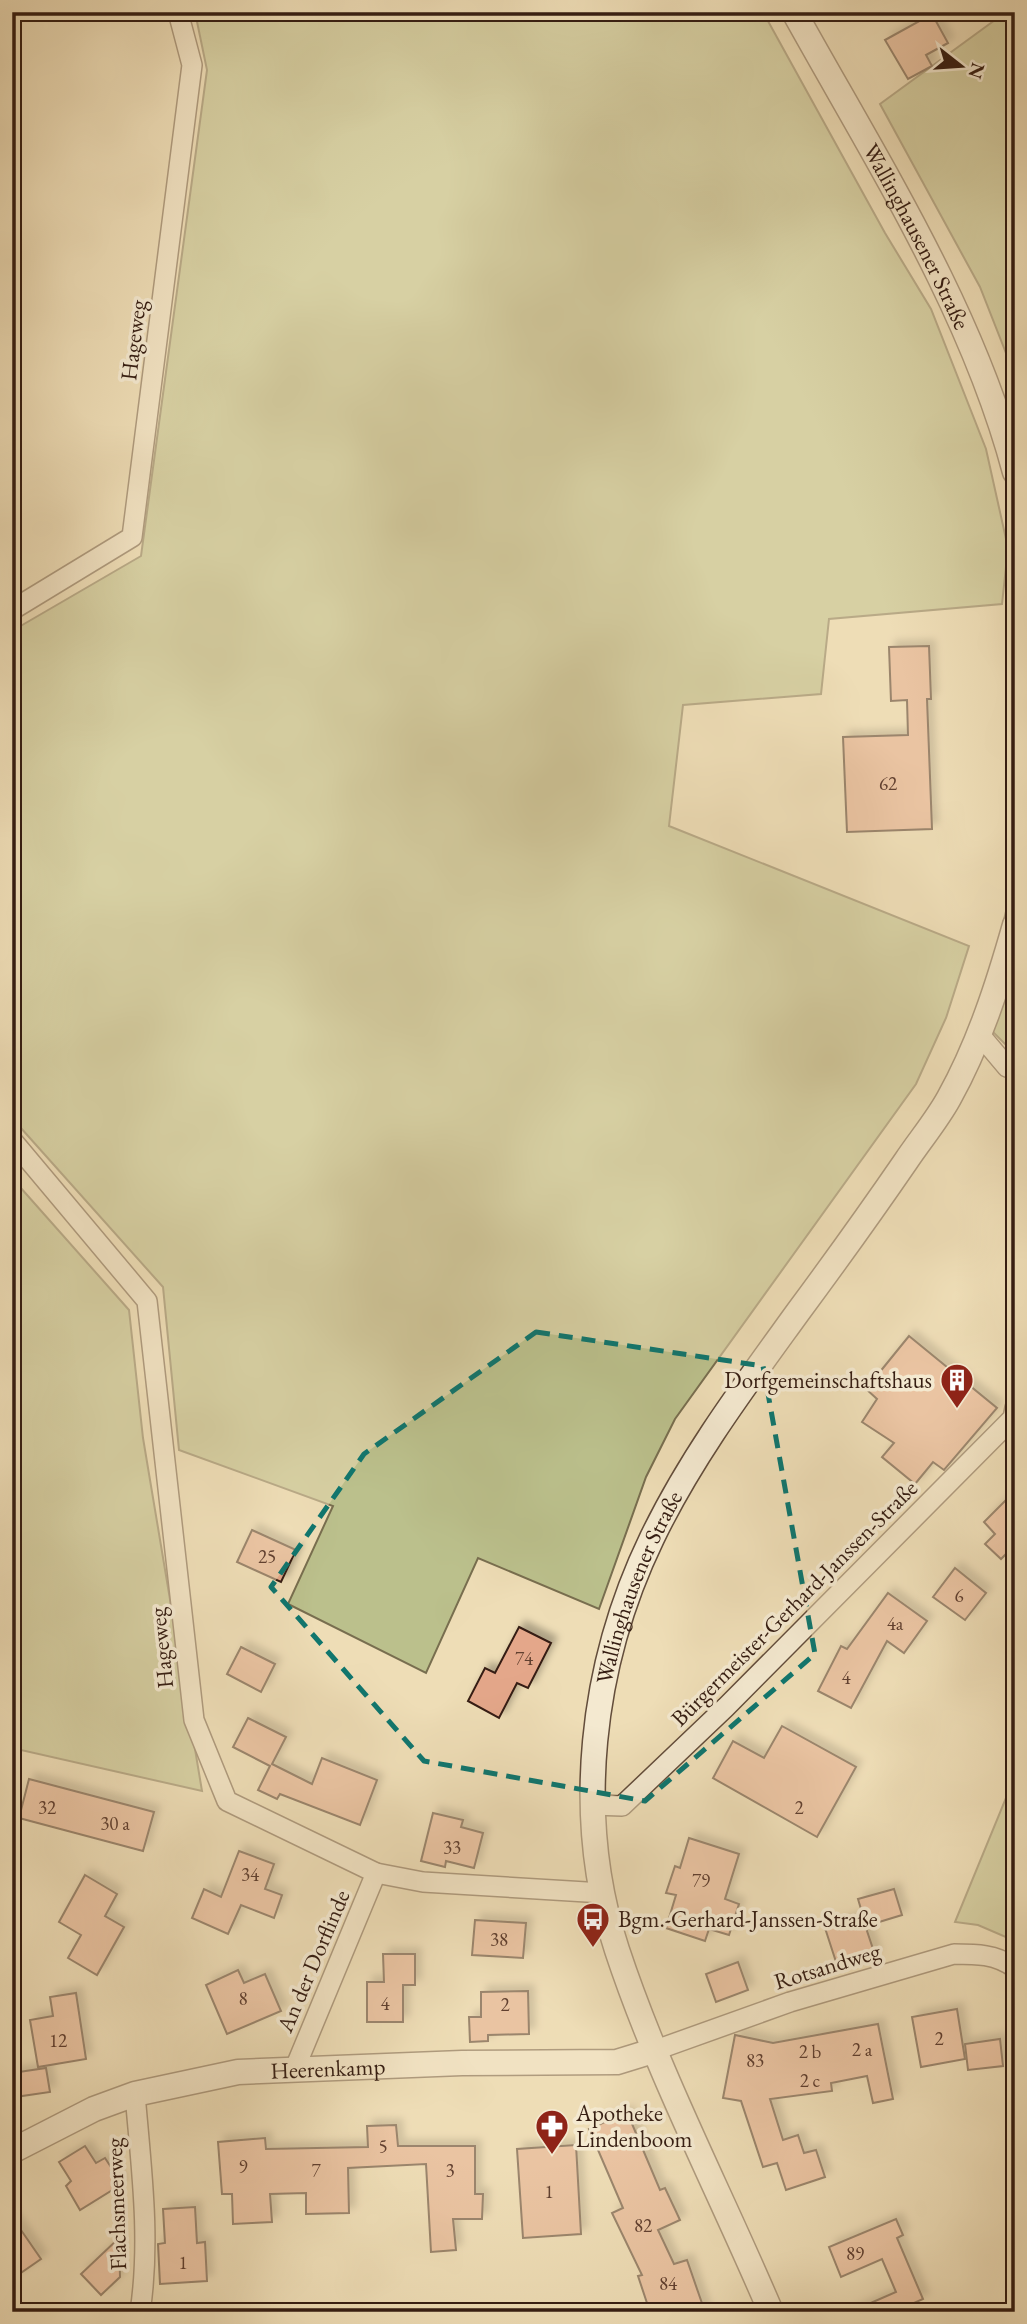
<svg xmlns="http://www.w3.org/2000/svg" width="1027" height="2324" font-family="'EB Garamond',serif">
<defs>
<filter id="shadow"><feDropShadow dx="6" dy="-6" stdDeviation="3.5" flood-color="#0004"/></filter>
</defs>
<rect width="100%" height="100%" fill="#eeddb6"/>
<filter id="stains"><feTurbulence type="fractalNoise" baseFrequency=".00286" numOctaves="4"/><feColorMatrix values="0 0 0 0 .2 0 0 0 0 .09 0 0 0 0 .02 0 0 0 .5 -.17"/></filter>
<radialGradient id="worn" r=".72"><stop offset=".6" stop-color="#630" stop-opacity="0"/><stop offset="1" stop-color="#630" stop-opacity=".3"/></radialGradient>
<g fill="#bbc08c" stroke="#786e4f" stroke-width="2">
<polygon points="195,12 763,12 885,233 931,309 986,449 1008,548 1002,604 829,619 821,694 683,705 669,826 969,946 946,1018 916,1084 675,1419 646,1477 599,1609 478,1558 426,1673 288,1604 333,1506 179,1450 163,1287 12,1118 12,631 141,556 207,70"/>
<polygon points="1006,12 1015,12 1015,376 980,287 880,104"/>
<polygon points="1015,874 1015,1050 1008,1047 980,1019"/>
<polygon points="12,1178 129,1310 143,1438 202,1791 12,1748"/>
<polygon points="1015,1776 1015,1941 978,1925 955,1922"/>
</g>
<g fill="#e4a78a" stroke="#351d12" stroke-width="2" filter="url(#shadow)">
<polygon points="932,14 948,43 926,55 932,66 908,79 885,40"/>
<polygon points="929,646 931,699 927,699 932,829 847,832 843,737 908,735 907,700 891,701 889,647"/>
<polygon points="909,1336 997,1408 944,1470 933,1462 915,1484 882,1457 894,1443 862,1422 877,1399 866,1389"/>
<polygon points="1015,1491 1015,1553 1011,1549 1001,1559 985,1544 995,1534 984,1522"/>
<polygon points="252,1530 296,1550 281,1582 237,1562"/>
<polygon points="955,1568 986,1593 965,1620 933,1597"/>
<polygon points="888,1593 927,1621 904,1653 887,1641 851,1708 818,1691 841,1646 847,1649"/>
<polygon points="519,1627 551,1643 528,1688 517,1683 499,1718 468,1701 485,1668 495,1673"/>
<polygon points="241,1647 275,1664 261,1692 227,1674"/>
<polygon points="248,1718 286,1737 272,1764 312,1784 322,1758 377,1780 360,1825 280,1794 277,1799 258,1790 270,1766 233,1747"/>
<polygon points="782,1726 856,1767 817,1837 713,1778 733,1741 764,1758"/>
<polygon points="29,1779 154,1812 143,1851 19,1818"/>
<polygon points="433,1813 463,1820 461,1827 483,1833 474,1868 446,1861 445,1867 421,1861"/>
<polygon points="689,1838 739,1854 725,1899 739,1904 729,1935 709,1929 705,1941 666,1928 676,1895 666,1893 675,1866 680,1868"/>
<polygon points="239,1851 274,1864 265,1889 282,1895 274,1918 241,1905 228,1934 192,1918 204,1889 221,1897"/>
<polygon points="85,1875 117,1894 105,1916 124,1927 97,1975 68,1958 81,1935 59,1922"/>
<polygon points="894,1889 902,1915 866,1926 858,1899"/>
<polygon points="862,1916 875,1955 838,1968 825,1928"/>
<polygon points="475,1920 526,1923 523,1958 472,1955"/>
<polygon points="383,1954 415,1954 415,1985 403,1985 403,2022 367,2022 367,1982 384,1982"/>
<polygon points="738,1962 748,1990 716,2002 706,1974"/>
<polygon points="238,1970 244,1983 265,1974 281,2011 227,2034 206,1985"/>
<polygon points="528,1991 529,2034 488,2035 488,2041 470,2042 469,2017 481,2017 481,1992"/>
<polygon points="76,1993 86,2059 38,2067 30,2020 53,2016 50,1997"/>
<polygon points="957,2009 965,2059 921,2067 912,2017"/>
<polygon points="878,2024 893,2099 873,2103 867,2076 831,2083 832,2091 770,2099 783,2140 798,2135 804,2153 816,2150 825,2177 786,2190 777,2163 763,2167 741,2101 723,2098 735,2035 773,2043"/>
<polygon points="1000,2039 1003,2066 968,2070 965,2044"/>
<polygon points="46,2068 50,2092 15,2097 12,2073"/>
<polygon points="627,2112 660,2190 665,2188 680,2220 658,2230 674,2264 687,2260 705,2312 650,2312 638,2276 642,2275 612,2213 623,2208 589,2129"/>
<polygon points="396,2125 398,2146 475,2146 475,2194 483,2194 482,2219 453,2219 456,2250 431,2252 426,2164 348,2168 349,2213 306,2214 306,2193 270,2194 272,2222 233,2224 232,2194 222,2194 218,2142 265,2138 266,2149 368,2147 367,2126"/>
<polygon points="576,2145 581,2234 523,2238 517,2149"/>
<polygon points="85,2146 96,2163 105,2158 122,2184 80,2210 66,2186 71,2181 59,2162"/>
<polygon points="195,2207 197,2243 205,2242 207,2281 160,2284 158,2244 165,2243 163,2209"/>
<polygon points="12,2217 41,2259 12,2279"/>
<polygon points="896,2219 903,2235 897,2238 923,2299 894,2312 850,2312 896,2292 882,2259 841,2277 829,2247"/>
<polygon points="119,2238 120,2277 101,2295 81,2274"/>
</g>
<g fill="none" stroke-linecap="round" stroke-linejoin="round">
<defs>
<g id="minor">
<polyline points="12,610 132,537 192,65 178,12"/>
<polyline points="980,1035 1007,1067 1015,1070"/>
<polyline points="12,1140 147,1301 194,1720 227,1801 376,1873 423,1882 603,1893"/>
<polyline points="592,1805 622,1806 726,1707 1013,1418 1015,1408"/>
<path d="M656 2050 790 2002 954 1954C976 1954 996 1954 1015 1968"/>
<polyline points="295,2068 376,1873"/>
<path d="M135 2094C141 2166 151 2240 140 2312"/>
</g>
<g id="tertiary">
<path id="s1" d="M794 12C876 160 971 307 1015 472"/>
<path id="s2" d="M12 2151 94 2109 135 2094 238 2072 462 2063 617 2062 656 2050"/>
<path id="s3" d="M771 2312C720 2192 658 2074 617 1950 573 1816 591 1664 652 1538 691 1457 746 1384 798 1312 835 1262 871 1212 906 1161 920 1140 937 1120 949 1098 979 1044 998 985 1015 925"/>
</g>
</defs>
<use href="#minor" stroke="#634d3b" stroke-width="22"/>
<use href="#tertiary" stroke="#634d3b" stroke-width="27"/>
<use href="#minor" stroke="#f4e9d0" stroke-width="19"/>
<use href="#tertiary" stroke="#f4e9d0" stroke-width="24"/>
</g>
<path d="M0 0H1027V2324H0ZM536 1332 763 1366 815 1654 645 1801 424 1761 271 1587 364 1454Z" fill="#eeddb6" fill-opacity=".55" fill-rule="evenodd"/>
<path fill="none" stroke="#0f766e" stroke-width="5" stroke-dasharray="14 9" stroke-linejoin="round" d="M536 1332 763 1366 815 1654 645 1801 424 1761 271 1587 364 1454Z"/>
<defs>
<symbol id="building-pin" viewBox="-11 -11 22 30"><path d="M0 17L-7.5 6A9.5 9.5 0 1 1 7.5 6Z" fill="#8f2418" stroke="#f4e9d0"/><path d="M-4-6H4V6H1V3H-1V6H-4ZM-2.5-4.3h1.7v1.8h-1.7ZM.8-4.3h1.7v1.8H.8ZM-2.5-1h1.7V.8h-1.7ZM.8-1h1.7V.8H.8Z" fill="#fff"/></symbol>
<symbol id="bus-pin" viewBox="-11 -11 22 30"><path d="M0 17L-7.5 6A9.5 9.5 0 1 1 7.5 6Z" fill="#8f2418" stroke="#f4e9d0"/><path d="M-5-6H5V4H4V6H2V4H-2V6H-4V4H-5ZM-3.5-4V0h7V-4ZM-3.5 1.2v1.5H-2V1.2ZM2 1.2v1.5H3.5V1.2Z" fill="#fff"/></symbol>
<symbol id="pharmacy-pin" viewBox="-11 -11 22 30"><path d="M0 17L-7.5 6A9.5 9.5 0 1 1 7.5 6Z" fill="#8f2418" stroke="#f4e9d0"/><path d="M-2-6h4v4h4v4h-4v4h-4v-4h-4v-4h4Z" fill="#fff"/></symbol>
</defs>
<g fill-rule="evenodd">
<use href="#building-pin" x="938" y="1361" width="38" height="52"/>
<use href="#bus-pin" x="574" y="1900" width="38" height="52"/>
<use href="#pharmacy-pin" x="533" y="2107" width="38" height="52"/>
</g>
<g text-anchor="middle" dominant-baseline="central" stroke-width="7" stroke-linejoin="round" paint-order="stroke">
<g font-size="19" fill="#614030">
<text x="888" y="783">62</text>
<text x="267" y="1556">25</text>
<text x="959" y="1595">6</text>
<text x="895" y="1623">4a</text>
<text x="524" y="1658">74</text>
<text x="846" y="1677">4</text>
<text x="47" y="1807">32</text>
<text x="799" y="1807">2</text>
<text x="115" y="1823">30 a</text>
<text x="452" y="1847">33</text>
<text x="250" y="1874">34</text>
<text x="701" y="1880">79</text>
<text x="499" y="1939">38</text>
<text x="243" y="1998">8</text>
<text x="385" y="2003">4</text>
<text x="505" y="2004">2</text>
<text x="939" y="2038">2</text>
<text x="58" y="2040">12</text>
<text x="862" y="2049">2 a</text>
<text x="810" y="2051">2 b</text>
<text x="755" y="2060">83</text>
<text x="810" y="2080">2 c</text>
<text x="383" y="2146">5</text>
<text x="243" y="2166">9</text>
<text x="316" y="2170">7</text>
<text x="450" y="2170">3</text>
<text x="549" y="2191">1</text>
<text x="643" y="2225">82</text>
<text x="855" y="2253">89</text>
<text x="183" y="2262">1</text>
<text x="668" y="2283">84</text>
</g>
<g font-size="23" fill="#351d12" stroke="#f4e9d0">
<text stroke="none"><textPath href="#s1" startOffset="256">Wallinghausener Straße</textPath></text>
<text transform="translate(133 340) rotate(-83)">Hageweg</text>
<text stroke="none"><textPath href="#s3" startOffset="766">Wallinghausener Straße</textPath></text>
<text transform="translate(794 1603) rotate(-45)">Bürgermeister-Gerhard-Janssen-Straße</text>
<text transform="translate(161 1648) rotate(-96)">Hageweg</text>
<text transform="translate(313 1961) rotate(-67)">An der Dorflinde</text>
<text transform="translate(827 1966) rotate(-17)">Rotsandweg</text>
<text stroke="none"><textPath href="#s2" startOffset="331">Heerenkamp</textPath></text>
<text transform="translate(116 2204) rotate(-92)">Flachsmeerweg</text>
</g>
<g font-size="23" fill="#351d12" stroke="#f4e9d0" text-anchor="start">
<text x="932" y="1380" text-anchor="end">Dorfgemeinschaftshaus</text>
<text x="618" y="1919">Bgm.-Gerhard-Janssen-Straße</text>
<text x="576" y="2113">Apotheke<tspan x="576" dy="26">Lindenboom</tspan></text>
</g>
</g>
<rect width="1027" height="2324" fill="none" stroke="#eeddb6" stroke-width="42"/>
<rect x="14" y="14" width="999" height="2296" fill="none" stroke="#351d12" stroke-width="3.5"/>
<rect x="21" y="21" width="985" height="2282" fill="none" stroke="#351d12" stroke-width="2"/>
<g transform="translate(961 66) rotate(107)" stroke="#f4e9d0" stroke-width="5" paint-order="stroke">
<path d="M0-5L12 26L0 18L-12 26Z" fill="#351d12"/>
<text y="-10" font-size="19" font-weight="bold" text-anchor="middle" fill="#351d12">N</text>
</g>
<rect width="100%" height="100%" filter="url(#stains)"/>
<rect width="100%" height="100%" fill="url(#worn)"/>
</svg>
